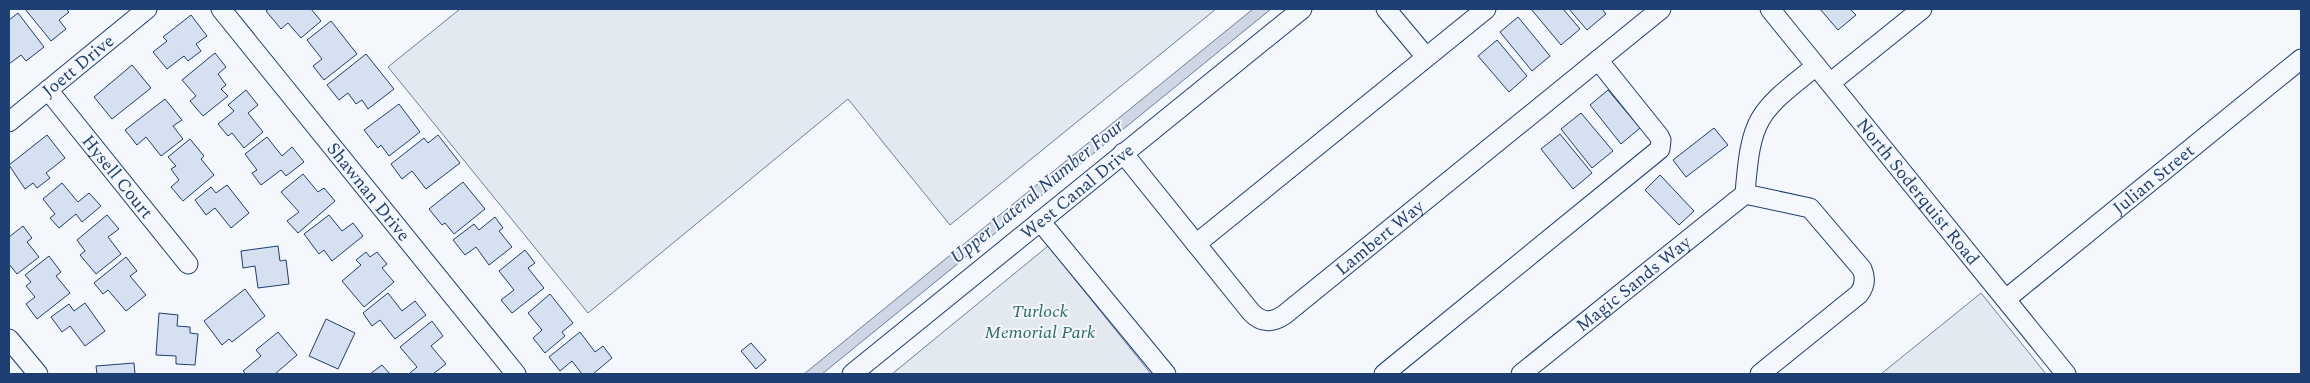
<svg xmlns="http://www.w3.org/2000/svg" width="2310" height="383" font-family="Spectral,serif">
<rect width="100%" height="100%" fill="#f4f7fb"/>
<g fill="#e3e9f0" stroke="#687fa3">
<polygon points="460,9 1216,9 950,225 848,99 588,313 388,67"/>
<polygon points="1048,246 1151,374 892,374"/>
<polygon points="1981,293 2046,374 1881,374"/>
</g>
<polygon fill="#cfd7e4" stroke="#687fa3" points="1253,9 1271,9 822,374 804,374"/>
<g fill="#d5e0f0" stroke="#1d3f73">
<polygon points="25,9 66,9 69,12 59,20 66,29 51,41"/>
<polygon points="269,9 311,9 321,21 301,38 288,23 281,29 266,11"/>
<polygon points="1531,9 1563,9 1580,29 1561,45"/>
<polygon points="1569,9 1602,9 1606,14 1587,30"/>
<polygon points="1820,9 1850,9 1856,15 1838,30"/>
<polygon points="18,13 44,47 26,61 21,55 9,64 9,20"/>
<polygon points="191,15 207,36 196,44 201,51 188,61 184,56 167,69 153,52 167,41 163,37"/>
<polygon points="1518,17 1550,56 1532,71 1500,32"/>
<polygon points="331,21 357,54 324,80 313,66 322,59 307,40"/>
<polygon points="1497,40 1527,76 1509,92 1478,56"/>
<polygon points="215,53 226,67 218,74 226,85 221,89 228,96 203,116 190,101 196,96 182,80"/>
<polygon points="366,54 394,89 368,109 362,100 356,104 348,93 339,100 327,85"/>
<polygon points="132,65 151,88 112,119 94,97"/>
<polygon points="246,90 258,105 248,113 263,132 244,148 232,133 228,136 218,124 234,111 228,105"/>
<polygon points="1608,90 1640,128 1621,144 1590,105"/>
<polygon points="165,99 182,120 173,126 183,139 161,156 146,137 137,145 125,130"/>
<polygon points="399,104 420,132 389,156 381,145 378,148 364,130"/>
<polygon points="1581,113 1613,151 1592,168 1561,129"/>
<polygon points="1714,128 1728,145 1686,177 1673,160"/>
<polygon points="1560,134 1592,173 1573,189 1541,149"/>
<polygon points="47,135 65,158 46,173 50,178 37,188 33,183 25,189 9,165"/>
<polygon points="438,135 460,163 426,189 412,171 402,179 391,164 424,138 428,143"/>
<polygon points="267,137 282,156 292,147 304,162 286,176 281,170 261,185 252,173 257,170 245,154"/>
<polygon points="190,139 204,156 201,159 214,175 183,201 171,187 179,180 171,169 176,166 168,157"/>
<polygon points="303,174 318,192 324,188 335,201 298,233 287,221 299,212 281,192"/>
<polygon points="1660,175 1694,211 1679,225 1645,190"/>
<polygon points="463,182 485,209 454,234 445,223 442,225 429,209"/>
<polygon points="62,183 78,202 89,193 101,206 82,222 76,214 59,228 50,218 55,214 43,199"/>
<polygon points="227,185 249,213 231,228 215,208 206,215 195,200 211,187 216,193"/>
<polygon points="107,215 119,229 108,237 121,254 96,274 80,255 85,251 77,240"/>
<polygon points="329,215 342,231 353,223 363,236 332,261 324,250 319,254 304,234"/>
<polygon points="495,217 503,228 499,231 512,247 489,265 476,247 465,255 453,240 474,224 479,230"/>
<polygon points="23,226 32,238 27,242 39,257 17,274 9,264 9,237"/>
<polygon points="278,246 280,261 286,260 289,284 258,288 255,266 243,268 241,251"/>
<polygon points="525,250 535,263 528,268 544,288 512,313 501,300 514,290 499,271"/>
<polygon points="366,252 370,257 377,252 387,264 382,268 394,282 364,307 342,281 361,265 356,260"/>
<polygon points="49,256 61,272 56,276 70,293 37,319 26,304 35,297 26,286 31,282 25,275"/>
<polygon points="126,257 137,271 130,276 146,295 126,311 108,290 103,294 94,283"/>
<polygon points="245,289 265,316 232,342 229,339 222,345 204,321"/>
<polygon points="388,293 402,311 415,301 426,315 395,339 380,320 372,326 363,313"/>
<polygon points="550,294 573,323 562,332 565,336 545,353 533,338 542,330 528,313"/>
<polygon points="85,303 105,331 85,346 70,326 62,332 51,317 69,304 74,311"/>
<polygon points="159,313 178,315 177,326 190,327 190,333 198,334 195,365 176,364 176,356 156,355"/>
<polygon points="326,319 355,333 338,369 309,356"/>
<polygon points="432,321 443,336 431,346 446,364 433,374 411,374 410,373 417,367 400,347"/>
<polygon points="278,332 297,355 275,374 246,374 243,371 261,356 256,350"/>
<polygon points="580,332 595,352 603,346 612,358 593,374 582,374 572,361 560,371 549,357"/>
<polygon points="751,343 766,360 756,369 741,351"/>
<polygon points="134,363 135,374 97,374 96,366"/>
<polygon points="382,365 390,374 370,374"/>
</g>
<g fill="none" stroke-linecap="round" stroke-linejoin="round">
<defs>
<g id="minor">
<path id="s1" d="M221 9 516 374"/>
<polyline points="1386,9 1426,57"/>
<path id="s2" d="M1770 9 2066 374"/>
<polyline points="1830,83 1922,9"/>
<path id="s3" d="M48 90 188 264"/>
<path id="s4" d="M9 122 147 9"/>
<path id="s5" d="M1123 153 1251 312C1261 323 1272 323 1284 315L1661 9"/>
<path d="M1745 194 1810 208 1862 269C1866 278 1865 286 1859 294L1760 374"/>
<polyline points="1040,221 1166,374"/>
<polyline points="1196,244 1486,9"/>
<path id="s6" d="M2006 299 2301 59"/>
<polyline points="9,339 38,374"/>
<path id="s7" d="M852 374 1302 9"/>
<polyline points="1384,374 1660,149 1661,140 1659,136 1598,60"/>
<path id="s8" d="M1521 374 1745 194C1751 117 1757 113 1816 66"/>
</g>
</defs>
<use href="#minor" stroke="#1d3f73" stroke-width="21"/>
<use href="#minor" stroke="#f4f7fb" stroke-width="19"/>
</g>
<g text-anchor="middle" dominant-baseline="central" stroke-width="4" stroke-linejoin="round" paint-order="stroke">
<g font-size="18" fill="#1d3f73" stroke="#f4f7fb">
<text stroke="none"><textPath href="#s4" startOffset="89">Joett Drive</textPath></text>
<text stroke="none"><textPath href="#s3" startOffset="111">Hysell Court</textPath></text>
<text stroke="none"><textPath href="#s6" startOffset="190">Julian Street</textPath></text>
<text stroke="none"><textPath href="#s7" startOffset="290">West Canal Drive</textPath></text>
<text stroke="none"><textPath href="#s2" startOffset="235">North Soderquist Road</textPath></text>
<text stroke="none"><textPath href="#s1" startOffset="235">Shawnan Drive</textPath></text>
<text stroke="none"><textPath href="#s5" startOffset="364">Lambert Way</textPath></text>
<text stroke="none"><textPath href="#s8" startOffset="144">Magic Sands Way</textPath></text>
</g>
<g font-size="18" font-style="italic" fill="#2c6c60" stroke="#f4f7fb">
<text x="1040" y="311">Turlock<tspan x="1040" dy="21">Memorial Park</tspan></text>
</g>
<g font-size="19" font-style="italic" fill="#1d3f73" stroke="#f4f7fb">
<text transform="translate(1037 192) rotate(-39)">Upper Lateral Number Four</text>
</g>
</g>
<rect width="2310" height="383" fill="none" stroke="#1d3f73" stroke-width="20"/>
</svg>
